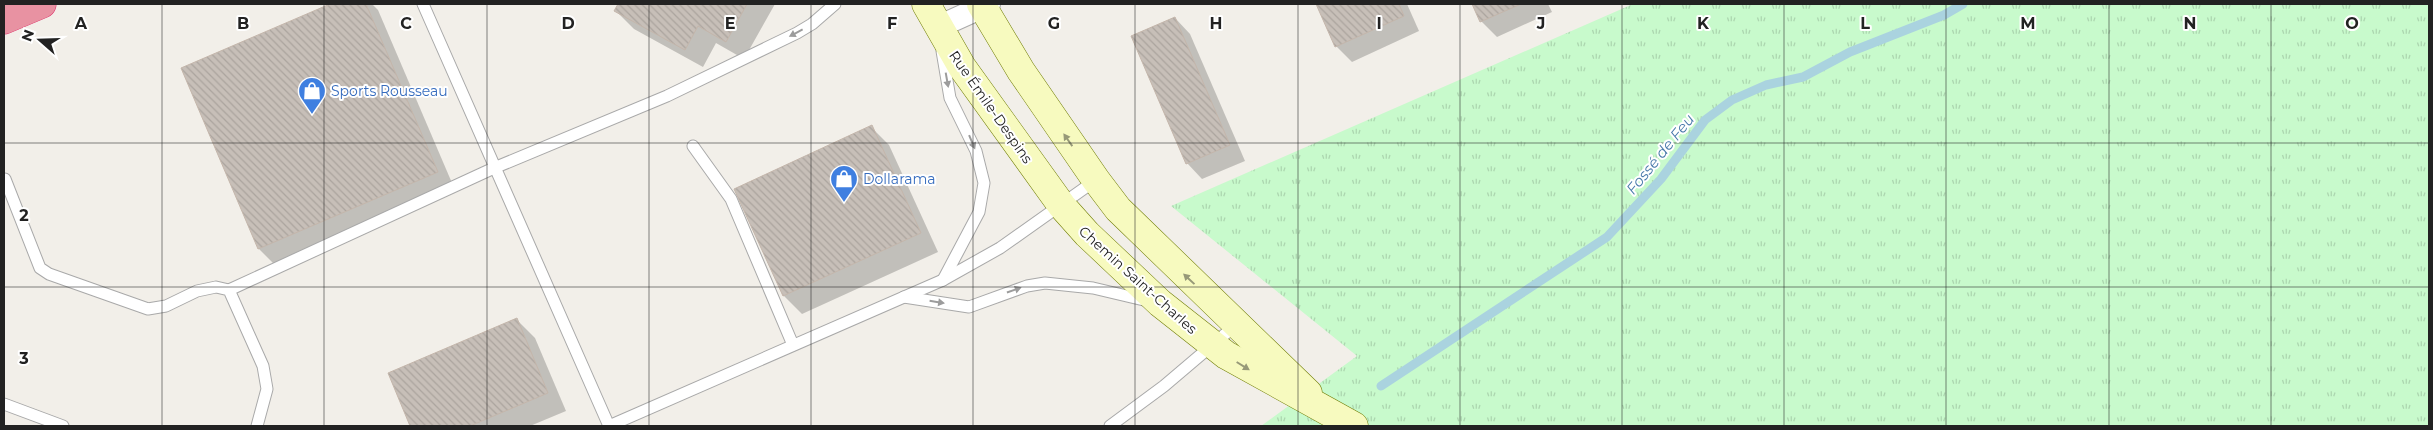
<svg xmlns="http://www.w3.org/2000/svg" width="2433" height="430" font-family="Montserrat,sans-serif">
<defs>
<pattern id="park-tufts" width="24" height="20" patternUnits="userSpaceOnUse" patternTransform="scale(1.25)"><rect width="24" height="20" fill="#c8facc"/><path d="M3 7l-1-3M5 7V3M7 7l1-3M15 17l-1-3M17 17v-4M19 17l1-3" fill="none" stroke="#acd6af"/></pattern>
<pattern id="building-back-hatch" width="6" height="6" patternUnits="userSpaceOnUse" patternTransform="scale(1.25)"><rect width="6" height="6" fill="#c7bfb8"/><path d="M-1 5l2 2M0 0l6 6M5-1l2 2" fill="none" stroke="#aba49e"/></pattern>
</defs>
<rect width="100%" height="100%" fill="#f2efe9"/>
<polygon fill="url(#park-tufts)" points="1633,4 2429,4 2429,426 1261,426 1357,356 1171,206"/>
<g fill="#0003">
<polygon points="333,4 372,4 378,10 455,190 277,267 259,249 182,69"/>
<polygon points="620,4 775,4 744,59 716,43 703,67 634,29 616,11"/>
<polygon points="1318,4 1407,4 1419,31 1352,62 1336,46"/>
<polygon points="1474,4 1548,4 1552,12 1497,37 1481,21"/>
<polygon points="1175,18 1190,34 1245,161 1202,179 1187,163"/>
<polygon points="871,127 889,145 938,252 802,314 784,296 735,189"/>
<polygon points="517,320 535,338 566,411 530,426 412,426 390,373"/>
</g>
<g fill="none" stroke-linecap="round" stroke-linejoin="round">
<polyline stroke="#aad3df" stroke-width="9" points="1381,386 1607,237 1661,179 1705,120 1732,100 1766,85 1803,77 1850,52 1944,15 1963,4"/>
</g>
<g fill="url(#building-back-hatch)" stroke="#c4b6ab">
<polygon points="330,4 366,4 438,172 258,249 181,68"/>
<polygon points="618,4 747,4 726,42 698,26 685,50 614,11"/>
<polygon points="1316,4 1399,4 1404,16 1335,47"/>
<polygon points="1472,4 1521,4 1480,22"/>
<polygon points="1175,17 1230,145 1186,164 1131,36"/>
<polygon points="872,125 921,233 783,296 734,189"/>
<polygon points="517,318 548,393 470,426 410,426 388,373"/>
</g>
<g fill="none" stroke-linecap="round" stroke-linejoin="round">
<defs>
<g id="lane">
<polyline points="423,4 609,426"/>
<polyline points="942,51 950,98 976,151 984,183 979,212 943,280"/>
<polyline points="693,146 731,199 793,345"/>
<polyline points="5,179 40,268 49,274 148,309 166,306 197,291 216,287 229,290 263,366 267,389 257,426"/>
<polyline points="229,290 494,168 667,96 797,33 812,24 835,4"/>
<polyline points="904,297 969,307 1027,286 1045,283 1093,288 1148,301"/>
<polyline points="4,404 63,426"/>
<polyline points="609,426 943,280 1000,248 1096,180"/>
<polyline points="1110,426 1164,386 1237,324"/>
</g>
<polyline id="street" points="938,27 989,4"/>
<g id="secondary">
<polyline points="926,4 962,67 1062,206 1087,234 1160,303 1226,355 1354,426"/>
<polyline points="981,4 1021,71 1096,180 1118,209 1308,393"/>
</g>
<polyline id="highway" points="4,20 42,4"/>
</defs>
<use href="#lane" stroke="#a9a9a9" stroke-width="13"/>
<use href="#street" stroke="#a9a9a9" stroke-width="24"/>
<use href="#secondary" stroke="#707d05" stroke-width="29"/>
<use href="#highway" stroke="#dc2a67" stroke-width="29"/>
<use href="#lane" stroke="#fff" stroke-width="11"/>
<use href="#street" stroke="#fff" stroke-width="22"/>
<use href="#secondary" stroke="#f7fabf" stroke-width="28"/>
<use href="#highway" stroke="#e892a2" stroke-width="28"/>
</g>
<defs><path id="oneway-solid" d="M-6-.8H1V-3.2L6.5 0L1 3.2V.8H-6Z" transform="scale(1.25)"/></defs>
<g fill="#9c9c9c">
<use href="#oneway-solid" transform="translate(796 33) rotate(152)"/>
<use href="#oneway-solid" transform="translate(947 80) rotate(80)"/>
<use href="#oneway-solid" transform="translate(972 142) rotate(67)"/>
<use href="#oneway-solid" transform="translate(1014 290) rotate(-19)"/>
<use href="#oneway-solid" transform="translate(937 302) rotate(9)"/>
</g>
<g fill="#979978">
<use href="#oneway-solid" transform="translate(1068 140) rotate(-125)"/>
<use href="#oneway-solid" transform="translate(1189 279) rotate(-137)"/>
<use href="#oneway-solid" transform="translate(1243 366) rotate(32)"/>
</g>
<path fill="none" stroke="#222" stroke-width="1" stroke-opacity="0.55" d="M162 4V426M324 4V426M487 4V426M649 4V426M811 4V426M973 4V426M1135 4V426M1298 4V426M1460 4V426M1622 4V426M1784 4V426M1946 4V426M2109 4V426M2271 4V426M4 143H2429M4 287H2429"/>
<defs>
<symbol id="shop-pin" viewBox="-11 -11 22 30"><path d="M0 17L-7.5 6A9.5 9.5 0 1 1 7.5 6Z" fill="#3f7fe0" stroke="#fff"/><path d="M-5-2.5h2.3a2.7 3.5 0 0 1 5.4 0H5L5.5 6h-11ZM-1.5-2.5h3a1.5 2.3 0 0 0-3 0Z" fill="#fff"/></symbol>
</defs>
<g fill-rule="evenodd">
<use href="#shop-pin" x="296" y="75" width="32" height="43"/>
<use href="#shop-pin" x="828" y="163" width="32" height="43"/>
</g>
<g text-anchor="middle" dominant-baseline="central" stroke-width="4" stroke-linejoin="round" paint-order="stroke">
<g font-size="14" fill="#366cbe" stroke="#fff" text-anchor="start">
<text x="331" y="91">Sports Rousseau</text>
<text x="863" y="179">Dollarama</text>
</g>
<g font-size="14" fill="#222" stroke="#fff">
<text transform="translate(991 107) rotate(55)">Rue Émile-Despins</text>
<text transform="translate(1138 280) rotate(42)">Chemin Saint-Charles</text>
</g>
<g font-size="15" font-style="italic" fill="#4a7aab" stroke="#fff">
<text transform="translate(1660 154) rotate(-51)">Fossé de Feu</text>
</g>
</g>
<g font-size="16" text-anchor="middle" font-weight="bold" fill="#222" stroke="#fff" stroke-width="4" stroke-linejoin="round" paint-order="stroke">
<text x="81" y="29">A</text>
<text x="243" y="29">B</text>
<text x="406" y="29">C</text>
<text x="568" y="29">D</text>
<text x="730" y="29">E</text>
<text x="892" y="29">F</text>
<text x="1054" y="29">G</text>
<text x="1216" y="29">H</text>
<text x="1379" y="29">I</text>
<text x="1541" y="29">J</text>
<text x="1703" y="29">K</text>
<text x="1865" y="29">L</text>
<text x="2028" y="29">M</text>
<text x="2190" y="29">N</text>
<text x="2352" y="29">O</text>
<text x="24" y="221">2</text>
<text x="24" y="364">3</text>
</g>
<rect width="2433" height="430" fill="none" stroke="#222222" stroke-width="10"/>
<g transform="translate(40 40) rotate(290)" stroke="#ffffff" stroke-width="4" paint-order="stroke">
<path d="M0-4L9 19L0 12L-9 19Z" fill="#222222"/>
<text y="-8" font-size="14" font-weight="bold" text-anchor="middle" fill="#222222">N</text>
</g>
</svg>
